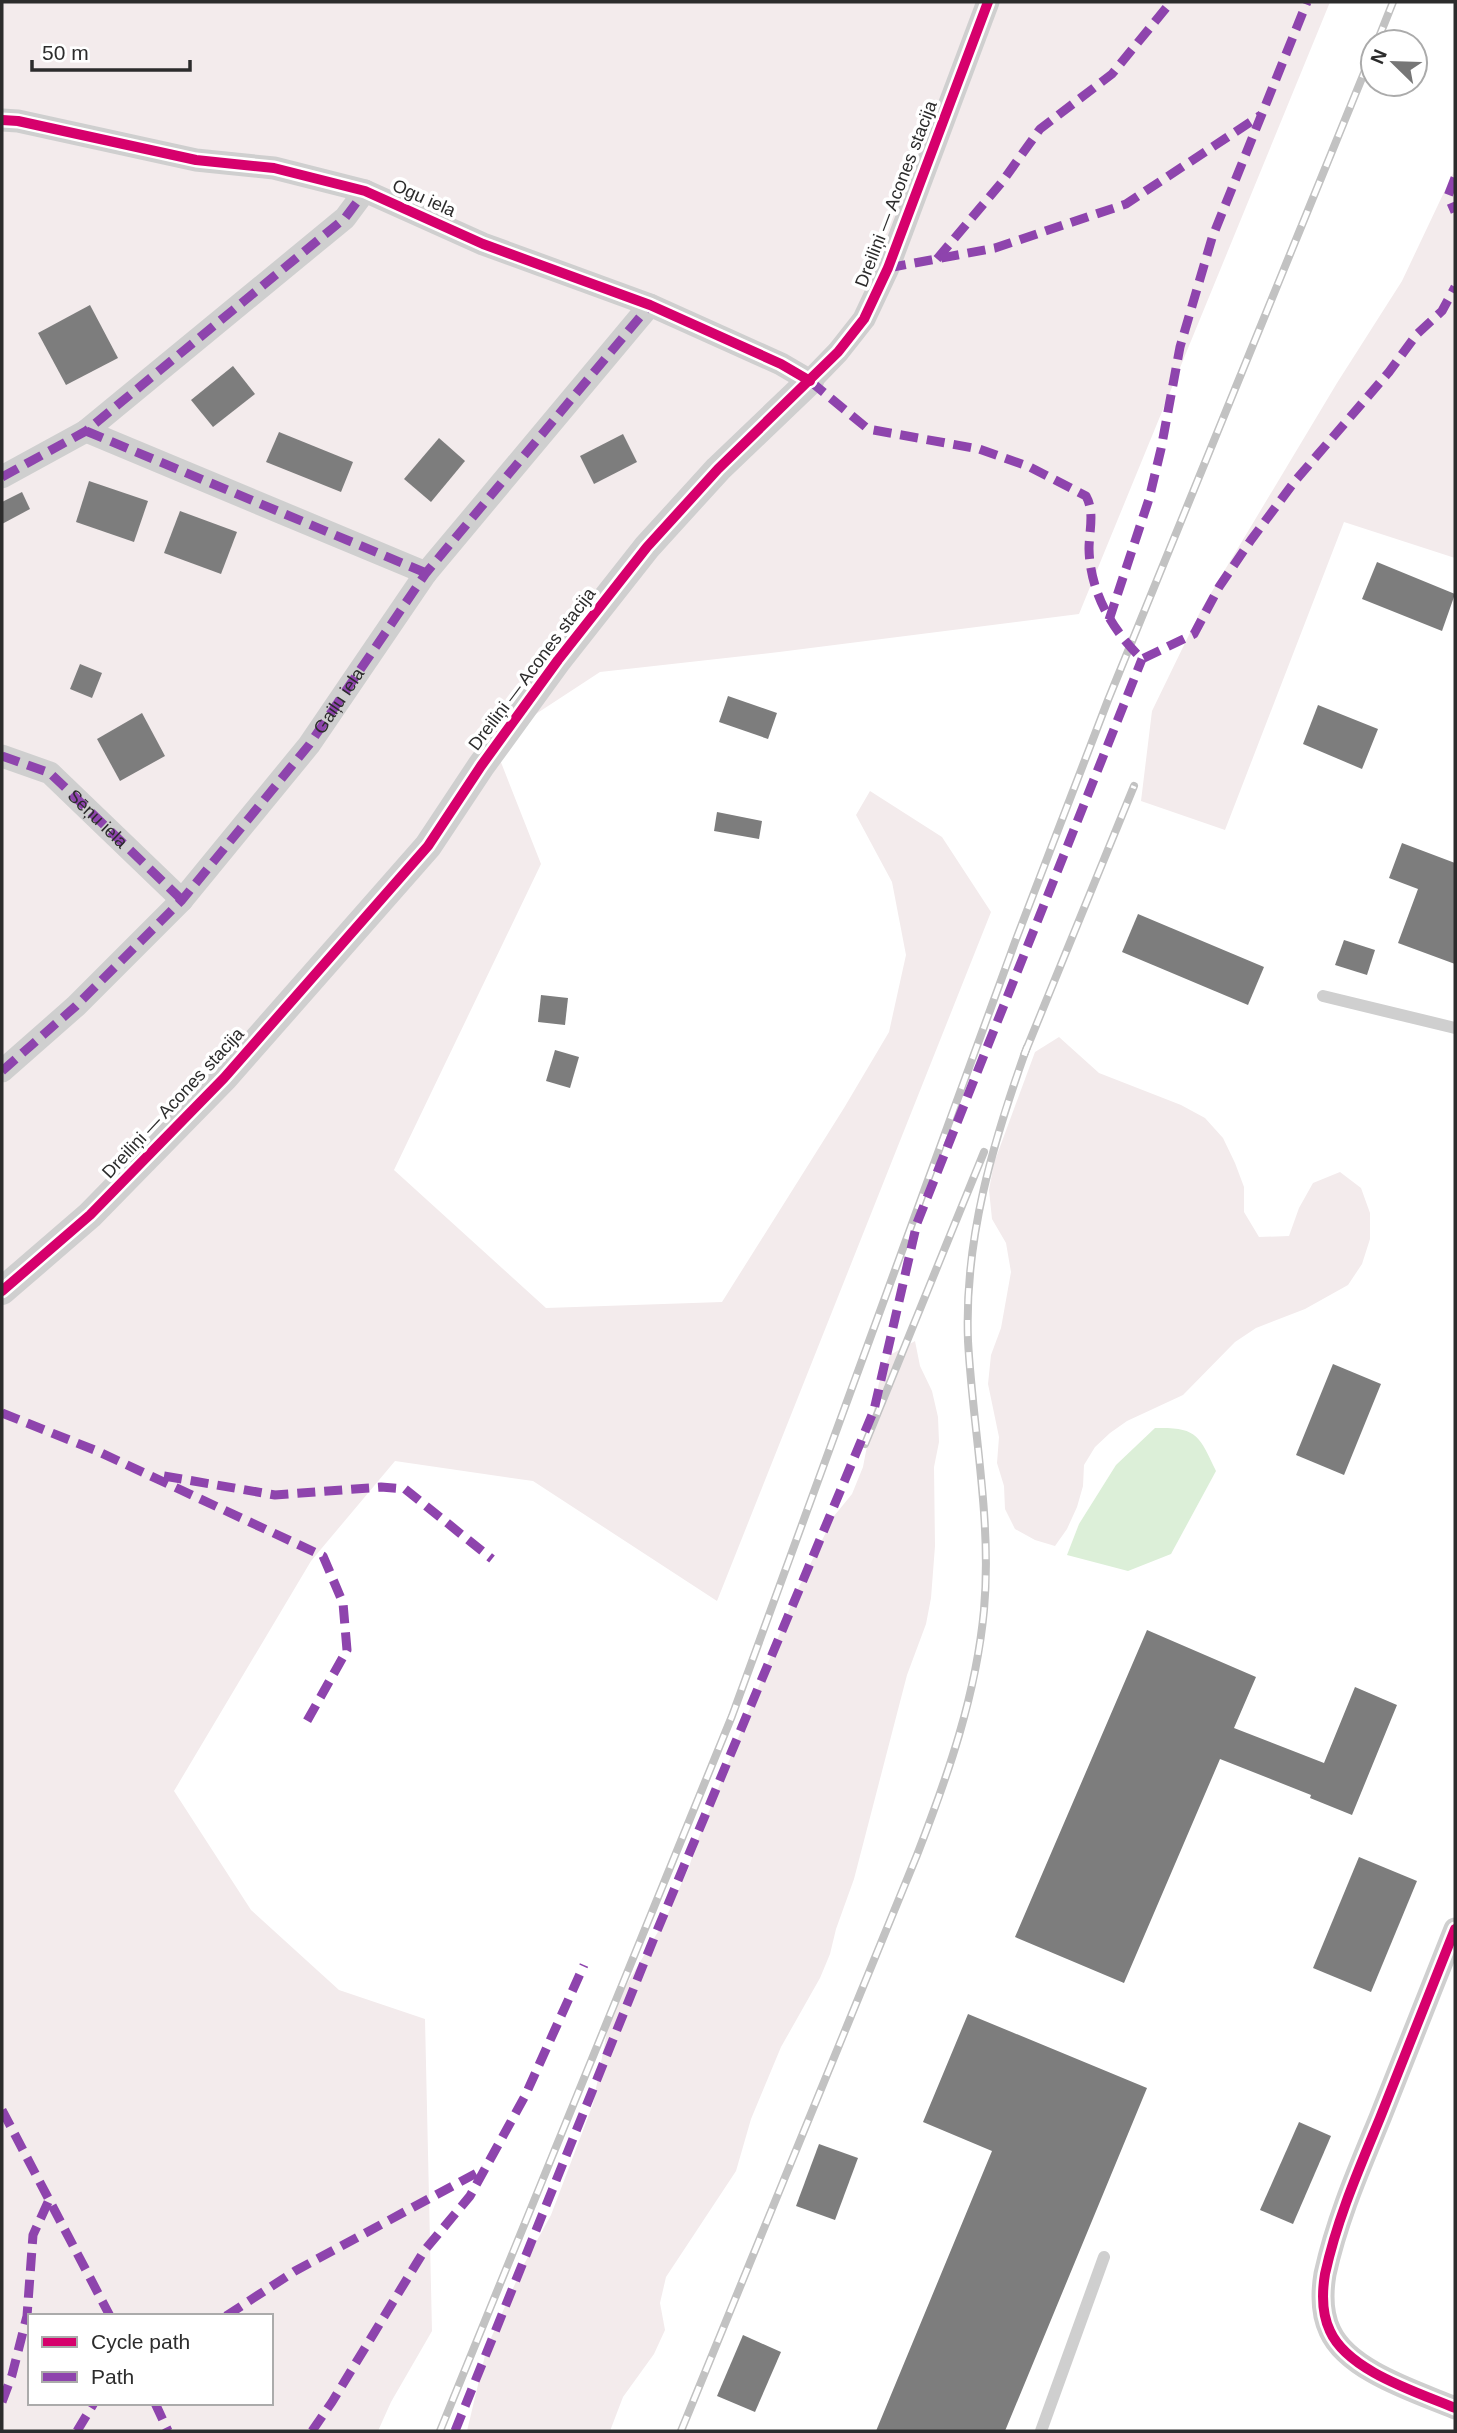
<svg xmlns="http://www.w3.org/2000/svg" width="1457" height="2433" font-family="Helvetica,sans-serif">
<rect width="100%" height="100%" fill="#fff"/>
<g fill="#f3ebec" fill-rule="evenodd">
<path d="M2 2H1330L1079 614 779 652 600 672 493 742 541 864 394 1170 546 1308 722 1302 844 1108 889 1032 906 955 892 882 856 815 870 791 942 837 991 912 717 1601 533 1481 395 1461 311 1561 174 1791 251 1910 339 1990 425 2019 432 2331 391 2402 378 2431H2ZM30 2316H271V2403H30Z"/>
<polygon points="1455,169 1455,558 1344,522 1225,830 1141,801 1152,711 1202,608 1337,383 1402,281"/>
<polygon points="1059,1037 1099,1073 1181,1105 1205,1118 1223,1138 1235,1163 1244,1187 1244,1212 1259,1237 1289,1236 1299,1208 1313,1183 1340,1172 1361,1188 1370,1213 1370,1239 1362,1264 1348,1285 1305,1309 1256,1328 1235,1342 1183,1395 1127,1421 1110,1433 1095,1447 1084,1465 1083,1486 1077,1507 1067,1529 1055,1546 1035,1540 1015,1529 1005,1509 1004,1486 997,1463 999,1437 988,1384 991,1355 1001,1328 1011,1272 1006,1243 992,1219 989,1190 994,1163 1035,1052"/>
<polygon points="915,1341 920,1366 932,1391 938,1417 939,1442 934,1467 935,1546 931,1598 926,1624 907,1675 854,1879 836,1929 830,1954 820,1978 781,2047 751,2119 736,2171 666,2277 660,2303 665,2330 654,2354 623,2397 610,2431 467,2431 487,2347 523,2266 551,2215 593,2104 609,2021 621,1994 665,1920 689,1867 698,1839 795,1595 834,1516 852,1494 863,1467 879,1383 890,1355"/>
</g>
<path fill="#dcefd8" d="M1155 1428C1197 1427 1199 1435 1216 1471L1171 1554 1128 1571 1067 1555 1079 1524 1116 1465Z"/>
<g fill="#7d7d7d">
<polygon points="90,305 118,358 66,385 38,333"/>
<polygon points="233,366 255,394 213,427 191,400"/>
<polygon points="279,432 353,462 341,492 266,462"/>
<polygon points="623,434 637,462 594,484 580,456"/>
<polygon points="439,438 465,461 431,502 404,479"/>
<polygon points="89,481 148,501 134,542 76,522"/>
<polygon points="22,492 30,509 2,524 2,502"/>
<polygon points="180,511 237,532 221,574 164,553"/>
<polygon points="1377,562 1455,594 1442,631 1362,599"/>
<polygon points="80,664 102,673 92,698 70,689"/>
<polygon points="728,696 777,713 768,739 719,722"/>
<polygon points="1318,705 1378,729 1362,769 1303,744"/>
<polygon points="142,713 165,756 120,781 97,739"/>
<polygon points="717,812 762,821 759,839 714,831"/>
<polygon points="1402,843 1455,863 1455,964 1398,943 1418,889 1389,878"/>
<polygon points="1138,914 1264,967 1248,1005 1122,952"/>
<polygon points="1344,940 1375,950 1367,975 1335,965"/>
<polygon points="541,995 568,998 565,1025 538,1022"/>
<polygon points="555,1050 579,1057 570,1088 546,1081"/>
<polygon points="1333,1364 1381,1384 1344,1475 1296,1455"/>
<polygon points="1147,1630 1256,1677 1234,1728 1324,1763 1355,1687 1397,1705 1352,1815 1310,1798 1311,1795 1220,1759 1124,1983 1015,1937"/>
<polygon points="1359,1857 1417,1881 1371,1992 1313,1968"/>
<polygon points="968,2014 1147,2088 1005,2431 876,2431 992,2151 923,2122"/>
<polygon points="1299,2122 1331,2136 1293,2224 1260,2210"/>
<polygon points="819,2144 858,2158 835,2220 796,2206"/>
<polygon points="743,2335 781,2352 755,2412 717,2396"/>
</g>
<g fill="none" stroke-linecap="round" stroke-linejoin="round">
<g stroke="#cfcfcf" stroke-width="12">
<polyline points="1323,996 1455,1028"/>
<polyline points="1041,2431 1104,2257"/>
</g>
<g stroke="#cfcfcf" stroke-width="23">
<polyline points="2,120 18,121 196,160 274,168 365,191 483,244 650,305 781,364 810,381 838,352 864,319 888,268 988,2"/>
<polyline points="86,431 426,573"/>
<polyline points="2,477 86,431 345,218 365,191"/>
<path id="s1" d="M2 756 50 773 182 900"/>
<polyline points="2,1071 76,1006 182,900 309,745 426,573 650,305"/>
<path d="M1455 1929C1430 1992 1405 2055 1380 2118 1359 2169 1337 2219 1325 2274 1322 2292 1322 2314 1330 2331 1348 2371 1417 2392 1455 2408"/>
</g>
<polyline stroke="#cfcfcf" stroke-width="28" points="2,1291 90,1215 224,1078 428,846 481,766 558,660 647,547 718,469 810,381"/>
<defs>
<g id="rail">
<polyline points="1377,42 1393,2"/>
<polyline points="1024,1055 1134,786"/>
<polyline points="865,1444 984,1152"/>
<polyline points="440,2431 732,1716 1015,942 1108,700 1373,51"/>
<path d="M681 2431 917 1855C948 1775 976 1696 984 1610 992 1519 973 1431 968 1341 964 1239 993 1142 1027 1047"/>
</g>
</defs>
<use href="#rail" stroke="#c2c2c2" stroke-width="8"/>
<use href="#rail" stroke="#fff" stroke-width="5" stroke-dasharray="16" stroke-linecap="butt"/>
<g stroke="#8e44ad" stroke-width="9" stroke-dasharray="18 9" stroke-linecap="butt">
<polyline points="1455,178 1448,196 1455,212"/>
<polyline points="937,259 1002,182 1040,129 1112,74 1171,2"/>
<polyline points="888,268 995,248 1126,204 1261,115"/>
<path d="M810 381 868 429 979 449 1030 467 1086 496C1095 512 1089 532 1089 549 1090 592 1112 630 1142 659L1194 634 1219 587 1251 540 1295 481 1389 372 1417 334 1442 311 1455 287"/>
<polyline points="86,431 426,573"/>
<polyline points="2,477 86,431 345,218 365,191"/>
<polyline points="1109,620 1149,499 1161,449 1180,347 1212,238 1307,2"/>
<polyline points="2,756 50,773 182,900"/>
<path id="s2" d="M2 1071 76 1006 182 900 309 745 426 573 650 305"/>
<polyline points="2,1413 97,1451 323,1556 343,1603 347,1650 307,1721"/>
<polyline points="164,1476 275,1495 381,1487 405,1489 492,1559"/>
<polyline points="2,2110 110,2316"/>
<polyline points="226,2316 295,2271 484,2169"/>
<polyline points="2,2402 12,2375 27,2316 33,2235 49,2200"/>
<polyline points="155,2403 168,2431"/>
<polyline points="77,2431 94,2403"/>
<polyline points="312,2431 332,2402 424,2251 470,2196 525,2096 584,1965"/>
<polyline points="455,2431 654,1938 874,1410 917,1223 1142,659"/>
</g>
<defs>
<g id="cycleway">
<polyline points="2,120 18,121 196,160 274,168 365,191 483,244 650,305 781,364 810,381"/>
<polyline points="2,1291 90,1215 224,1078 428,846 481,766 558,660 647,547 718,469 838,352 864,319 888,268 988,2"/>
<path d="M1455 1929C1430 1992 1405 2055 1380 2118 1359 2169 1337 2219 1325 2274 1322 2292 1322 2314 1330 2331 1348 2371 1417 2392 1455 2408"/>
</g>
</defs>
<use href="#cycleway" stroke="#fff" stroke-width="15"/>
<use href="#cycleway" stroke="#d6006c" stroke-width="10"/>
</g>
<g text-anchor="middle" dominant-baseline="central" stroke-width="7" stroke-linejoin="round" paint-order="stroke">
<g font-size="18" fill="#2c2c2c" stroke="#fff">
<text transform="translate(896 194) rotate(-69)">Dreiliņi — Acones stacija</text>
<text transform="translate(424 198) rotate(24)">Ogu iela</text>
<text transform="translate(532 669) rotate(-53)">Dreiliņi — Acones stacija</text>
<text stroke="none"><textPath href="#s2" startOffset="502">Gaiļu iela</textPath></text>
<text stroke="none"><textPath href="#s1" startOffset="117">Sēņu iela</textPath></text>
<text transform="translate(173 1103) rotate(-47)">Dreiliņi — Acones stacija</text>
</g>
</g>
<rect width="1457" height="2433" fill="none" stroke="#2c2c2c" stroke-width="7"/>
<rect x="28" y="2314" width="245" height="91" fill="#ffffff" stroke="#ababab" stroke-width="2"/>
<rect x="42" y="2337" width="35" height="10" fill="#d6006c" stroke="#ababab" stroke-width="2"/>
<text x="91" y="2349" font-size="21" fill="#2c2c2c">Cycle path</text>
<rect x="42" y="2372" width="35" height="10" fill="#8e44ad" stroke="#ababab" stroke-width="2"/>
<text x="91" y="2384" font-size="21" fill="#2c2c2c">Path</text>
<g transform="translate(1394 63) rotate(293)"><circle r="33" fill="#ffffff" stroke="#ababab" stroke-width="2"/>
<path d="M0-5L12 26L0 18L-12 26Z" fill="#767676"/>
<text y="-10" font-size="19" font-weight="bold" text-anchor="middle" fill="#2c2c2c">N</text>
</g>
<path d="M32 60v10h158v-10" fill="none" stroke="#2c2c2c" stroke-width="3.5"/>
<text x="42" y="60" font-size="21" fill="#2c2c2c" stroke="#ffffff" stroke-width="5" paint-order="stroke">50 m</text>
</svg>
